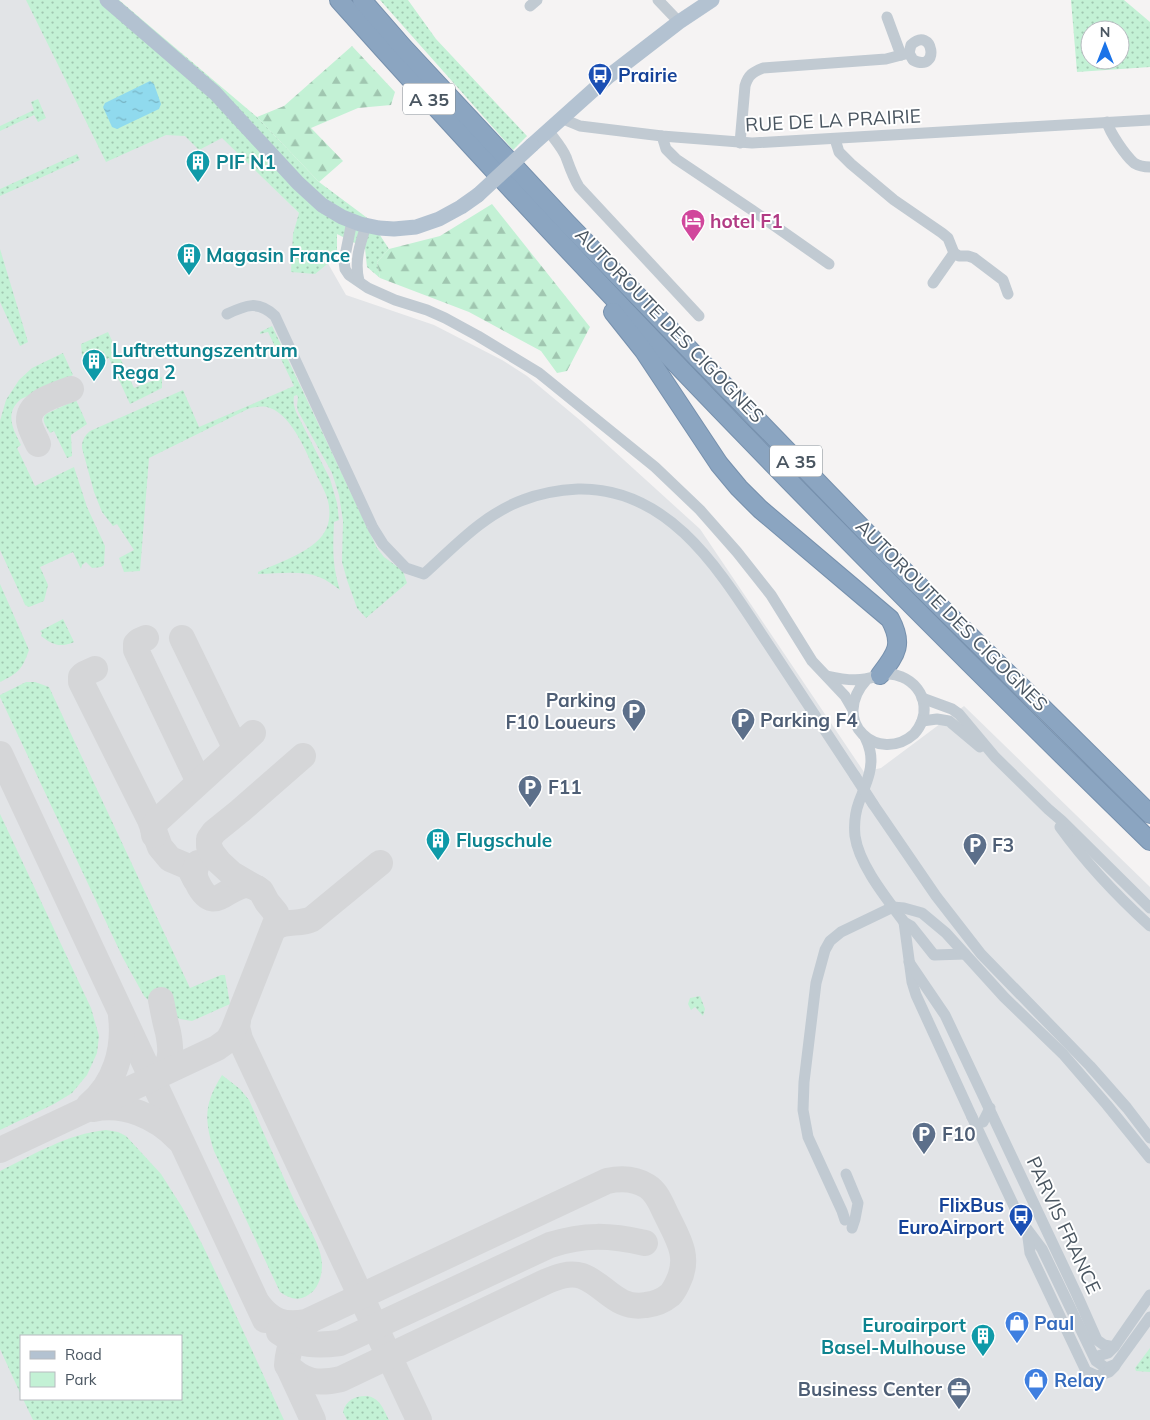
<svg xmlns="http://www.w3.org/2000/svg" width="1150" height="1420" font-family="Mulish,sans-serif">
<defs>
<pattern id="green-dots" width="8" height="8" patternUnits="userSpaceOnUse" patternTransform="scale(1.25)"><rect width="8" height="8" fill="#c3f1d5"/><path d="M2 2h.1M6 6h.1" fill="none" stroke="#a0c6b0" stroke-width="1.8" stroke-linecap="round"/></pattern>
<pattern id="forest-firs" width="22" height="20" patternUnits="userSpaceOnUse" patternTransform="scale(1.25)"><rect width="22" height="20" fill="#c3f1d5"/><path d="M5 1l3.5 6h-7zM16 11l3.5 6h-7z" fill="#a0c6b0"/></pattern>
<pattern id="water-ripples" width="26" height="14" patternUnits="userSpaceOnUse" patternTransform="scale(1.25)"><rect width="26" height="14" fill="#90daee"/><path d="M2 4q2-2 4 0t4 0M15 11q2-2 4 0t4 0" fill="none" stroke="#78b4c4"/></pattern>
</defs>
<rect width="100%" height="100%" fill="#f5f3f3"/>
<path fill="#e2e4e7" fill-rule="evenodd" d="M0 0H82L299 213 346 295 434 325 502 360 527 376 581 421 700 529 864 772 881 768 964 706 1150 887V1420H0ZM21 1336H181V1399H21Z"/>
<g fill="url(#green-dots)" fill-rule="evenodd">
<polygon points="26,0 119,0 257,117 319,182 370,220 389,249 377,262 380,278 367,267 365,248 337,234 337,256 315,274 291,272 293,234 299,213 222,138 199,150 185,136 166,135 106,162"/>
<polygon points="380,0 408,0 436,39 527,136 513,150"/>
<path d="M1071 0H1124L1150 22V67L1077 72ZM1090 30H1120V60H1090Z"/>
<polygon points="38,99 46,118 38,122 34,115 0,131 0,126 34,110 31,102"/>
<polygon points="77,154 80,160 0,196 0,189"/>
<polygon points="0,249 28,342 20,346 0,302"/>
<path d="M272 326 377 548 384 557 403 571 407 583 366 618 357 608 347 580 342 562 343 521 339 495 332 473 298 411 297 406 298 397 297 395 294 396C293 402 294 406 296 412L330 479 337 503 339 520 334 522C333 548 332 565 340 590 333 585 327 580 319 577 300 570 278 574 258 574V572C279 562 318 551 327 527 330 520 330 509 328 501 326 493 321 484 317 476 308 456 293 416 270 408 262 405 256 407 248 409L149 458 140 571 124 572 119 558 134 550 117 524 113 526 102 512 94 492 82 448C82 441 84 436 90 431L183 390 199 427 294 386 268 332 260 334V332Z"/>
<polygon points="108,332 134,388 162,377 162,388 130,404 109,358 83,370 81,344"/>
<path d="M63 353 73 375 21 399C4 413 13 429 21 445L17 448 35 486 74 467 87 507 105 546 104 565 101 567 92 568 86 562 82 565 81 569 73 552 40 567 48 585 44 601 29 607 25 605 23 600 0 550V421L6 400 19 380 32 368Z"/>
<path d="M76 400 87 424 71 435 72 456 67 458 54 431 50 433C47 427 40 420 46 414Z"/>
<path d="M0 584 29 650C22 670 18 673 0 682Z"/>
<path d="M63 619 74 642C60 648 53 645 41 636L42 633 40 631Z"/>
<polygon points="26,682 35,682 49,687 190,988 221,975 225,975 230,1004 192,1021 180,1019 154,1006 144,996 123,958 0,697 0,695"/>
<polygon points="0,814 91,1008 99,1036 97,1053 87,1075 72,1093 54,1104 0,1130"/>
<polygon points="700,996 705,1009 703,1016 695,1007 691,1010 688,1004 690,998"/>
<path d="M222 1075 240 1089 249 1100C264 1134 279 1168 295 1202 304 1220 322 1245 322 1265 322 1276 318 1290 308 1295 298 1302 289 1298 280 1292L214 1151C204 1119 204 1104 222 1075Z"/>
<path d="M106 1130 118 1132 126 1136 161 1174 182 1207 202 1244 227 1296 284 1420H33L23 1399H181V1336H21V1395L0 1349V1171C35 1154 67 1134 106 1130Z"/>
<polygon points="1150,1348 1150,1372 1136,1371 1135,1368"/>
<path d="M366 1396C380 1397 383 1409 389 1420H347L343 1412C346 1400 355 1396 366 1396Z"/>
</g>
<g fill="url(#forest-firs)">
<polygon points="352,46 395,92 391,105 358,108 311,128 343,161 319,182 257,117 284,106"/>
<polygon points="492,204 590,327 567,371 557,373 541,351 469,312 380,278 377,262 389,249 440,236"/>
</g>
<polygon fill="url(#water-ripples)" points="150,81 154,84 161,104 159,109 117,129 112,127 103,107 105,103"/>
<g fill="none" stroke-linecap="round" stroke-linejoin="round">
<g stroke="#d5d6d8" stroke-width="26">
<path d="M38 444C35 437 30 429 29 421 28 401 57 395 71 389"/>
<polyline points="146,638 139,641 136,644 136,650 198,780 197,783"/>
<polyline points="182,638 233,743 232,752"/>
<polyline points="95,669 84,674 81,677 81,682 150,820 160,847 170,859 189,867 195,879"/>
<polyline points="0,754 265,1320"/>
<polyline points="154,835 153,828 157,821 253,733"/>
<path d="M198 863C194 869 194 876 197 882 213 916 225 887 246 885 250 885 253 887 257 888"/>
<path d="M274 928C285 920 300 925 312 919L380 863"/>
<polyline points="238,1021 237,1027 240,1039 419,1420"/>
<path d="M153 1078C173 1066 172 1053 168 1032 165 1022 163 1011 161 1000"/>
<path d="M89 1105C115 1084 125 1049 121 1016"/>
<path d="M93 1109C124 1102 157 1117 178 1139"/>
<polyline points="0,1150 217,1048 228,1040 233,1031 277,919 276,913 267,902 261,891 232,874 219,862 212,853 209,846 209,839 214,832 240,811 303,756"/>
<path d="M258 1304C272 1322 284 1326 306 1322L607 1181C621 1178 634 1178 647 1186 657 1192 661 1204 666 1214 677 1237 691 1256 678 1282 676 1286 674 1291 670 1295 664 1300 654 1304 646 1305 616 1310 606 1285 582 1276 569 1272 557 1277 545 1282L341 1379C319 1384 303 1383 287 1365 288 1347 295 1330 311 1320"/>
<path d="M279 1332C298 1346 318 1346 340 1343L550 1245C585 1234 609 1235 645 1243"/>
<polyline points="288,1366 313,1420"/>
</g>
<defs>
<g id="highway">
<path d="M339 0C598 290 871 569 1150 841"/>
<polyline points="362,0 403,47 567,223 891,558 1150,814"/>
<path d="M613 312 644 351 719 464 739 488 760 509 890 619C904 645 896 654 880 675"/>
</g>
</defs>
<use href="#highway" stroke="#7690ad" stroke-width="20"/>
<g stroke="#c1cad2" stroke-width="11">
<polyline points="658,0 679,22"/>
<polyline points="530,6 537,0"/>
<polyline points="887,17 901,55"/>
<polyline points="562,117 568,121 580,126 662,136 752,143 1150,120"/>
<path d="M1107 122C1110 133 1125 155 1134 163 1139 166 1145 167 1150 167"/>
<path d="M548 130C554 139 562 147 566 157 570 168 573 177 579 187L699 316"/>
<polyline points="662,136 666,149 676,159 752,210 829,264"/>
<polyline points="835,139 839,152 851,164 894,200 942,233 948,238 954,253 959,256 968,256 974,258 1003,280 1008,294"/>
<path d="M740 143 745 86C748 75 753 72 763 68L886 59 909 53 911 45C933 24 941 74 913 60L909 53"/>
<polyline points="352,221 344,261 345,269 349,275 368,288 395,300 427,310 445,318 478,336 539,373 655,467 700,510 737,552 771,595 812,661 845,696 852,708"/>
<path d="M359 281C354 261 360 244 366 226"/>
<polyline points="933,283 954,253"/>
<path d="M227 314C246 305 258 300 275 316L373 528 383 544 406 568 424 574C454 547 484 514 523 500 541 493 559 490 578 489 672 487 722 575 768 644 797 688 826 732 855 776"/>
<path d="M827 676C840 679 853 681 865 679 879 677 887 670 902 677 914 682 923 693 924 706 925 716 921 726 914 734 879 765 828 722 867 679"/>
<polyline points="922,698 952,709 959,714 995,757 1048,809 1062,821 1150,908"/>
<polyline points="922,721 937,719 949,721 980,747"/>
<path d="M865 737C867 741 869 746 870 751 874 769 865 786 859 802 855 813 854 826 855 836 859 865 887 899 904 922L911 926 934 955 965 954"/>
<polyline points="873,804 936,896 981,954 1090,1066 1127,1108 1150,1138"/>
<path d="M1060 827C1086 863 1117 896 1150 926"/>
<polyline points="904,922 912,982 916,995 972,1117"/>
<polyline points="909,962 945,1015 1077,1295 1097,1340 1104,1345 1114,1347"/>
<polyline points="983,1122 990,1108"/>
<polyline points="846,1174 858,1203 855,1219 852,1228"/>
<polyline points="845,1220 842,1211 808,1137 803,1110 804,1082 816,983 825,950 830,941 841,932 893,907 904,908 922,913 946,933 1004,997 1063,1054 1107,1105 1150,1158"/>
<polyline points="1098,1356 1108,1353 1114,1347 1150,1295"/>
</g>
<g stroke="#b3c2d1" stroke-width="15">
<polyline points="107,0 215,93 298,183 322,205 342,217 360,224 379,228 394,229 416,227 439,219 461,207 478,195"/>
<polyline points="532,145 609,76 679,22 712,0"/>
</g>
<use href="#highway" stroke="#8ba5c1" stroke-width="18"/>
<g stroke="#c1cad2" stroke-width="11">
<polyline points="855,776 873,804"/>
<polyline points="972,1117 1021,1221 1042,1249 1096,1361 1106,1368 1116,1364 1150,1317"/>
<polyline points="1027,1230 1030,1253 1086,1371 1097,1376 1109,1372 1115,1366"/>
</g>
<polyline stroke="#b3c2d1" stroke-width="15" points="478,195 532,145"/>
</g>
<defs>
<symbol id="bus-pin" viewBox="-11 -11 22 30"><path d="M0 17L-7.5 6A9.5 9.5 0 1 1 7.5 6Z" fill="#1a4fb4" stroke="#fff"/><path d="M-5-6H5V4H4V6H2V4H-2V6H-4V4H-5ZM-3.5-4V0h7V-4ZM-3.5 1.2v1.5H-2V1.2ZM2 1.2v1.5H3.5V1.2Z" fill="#fff"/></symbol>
<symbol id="building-pin" viewBox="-11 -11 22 30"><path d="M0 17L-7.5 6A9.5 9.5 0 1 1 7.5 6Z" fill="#0f9aa8" stroke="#fff"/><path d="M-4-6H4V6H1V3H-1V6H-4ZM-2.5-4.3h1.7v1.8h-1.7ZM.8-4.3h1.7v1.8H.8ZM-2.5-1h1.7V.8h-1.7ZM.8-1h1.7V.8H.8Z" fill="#fff"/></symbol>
<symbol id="hotel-pin" viewBox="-11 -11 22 30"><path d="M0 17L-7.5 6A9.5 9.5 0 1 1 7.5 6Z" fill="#d1479c" stroke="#fff"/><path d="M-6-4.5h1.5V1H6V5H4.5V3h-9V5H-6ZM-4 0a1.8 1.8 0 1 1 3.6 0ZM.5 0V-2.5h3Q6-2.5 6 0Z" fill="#fff"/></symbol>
<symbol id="parking-pin" viewBox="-11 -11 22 30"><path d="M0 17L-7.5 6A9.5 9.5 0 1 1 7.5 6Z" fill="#5c6f8a" stroke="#fff"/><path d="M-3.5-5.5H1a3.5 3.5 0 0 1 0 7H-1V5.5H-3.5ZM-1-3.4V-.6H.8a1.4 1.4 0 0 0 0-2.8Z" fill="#fff"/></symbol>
<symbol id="shop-pin" viewBox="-11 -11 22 30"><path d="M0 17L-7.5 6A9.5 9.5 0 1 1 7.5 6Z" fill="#3f7fe0" stroke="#fff"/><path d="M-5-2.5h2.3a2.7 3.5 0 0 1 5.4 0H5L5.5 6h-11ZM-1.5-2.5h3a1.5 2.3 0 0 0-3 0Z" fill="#fff"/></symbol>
<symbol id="office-pin" viewBox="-11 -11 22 30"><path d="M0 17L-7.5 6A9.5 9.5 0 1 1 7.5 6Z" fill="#5c6f8a" stroke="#fff"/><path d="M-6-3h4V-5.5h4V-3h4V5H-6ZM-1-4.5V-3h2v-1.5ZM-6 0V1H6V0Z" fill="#fff"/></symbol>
</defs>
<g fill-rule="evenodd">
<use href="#bus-pin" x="586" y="61" width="28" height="38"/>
<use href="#building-pin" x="184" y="148" width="28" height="38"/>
<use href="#hotel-pin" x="679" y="207" width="28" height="38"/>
<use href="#building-pin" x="175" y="241" width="28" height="38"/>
<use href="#building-pin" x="80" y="347" width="28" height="38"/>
<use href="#parking-pin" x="620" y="697" width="28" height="38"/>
<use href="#parking-pin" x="729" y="706" width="28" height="38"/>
<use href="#parking-pin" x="516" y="773" width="28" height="38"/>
<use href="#building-pin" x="424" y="826" width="28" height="38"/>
<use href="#parking-pin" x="961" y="831" width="28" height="38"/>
<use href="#parking-pin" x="910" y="1120" width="28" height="38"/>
<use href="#bus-pin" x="1007" y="1202" width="28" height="38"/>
<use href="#shop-pin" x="1003" y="1309" width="28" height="38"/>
<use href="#building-pin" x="969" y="1322" width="28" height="38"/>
<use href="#shop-pin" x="1022" y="1366" width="28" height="38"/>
<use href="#office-pin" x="945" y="1375" width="28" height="38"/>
</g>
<g text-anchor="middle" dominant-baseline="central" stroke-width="4" stroke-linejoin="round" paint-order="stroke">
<g fill="#fff" stroke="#808990" stroke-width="1">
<rect x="403" y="83.5" width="52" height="31" rx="4"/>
<rect x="770" y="445.5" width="52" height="31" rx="4"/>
</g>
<g font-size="18" font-weight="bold" fill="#4a5661">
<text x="429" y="99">A 35</text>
<text x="796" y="461">A 35</text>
</g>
<g font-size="19" font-weight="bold" fill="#164399" stroke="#fff" text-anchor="start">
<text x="618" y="75">Prairie</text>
<text x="1004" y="1205" text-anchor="end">FlixBus<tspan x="1004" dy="22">EuroAirport</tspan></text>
</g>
<g font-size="19" fill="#4a5661" stroke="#fff">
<text transform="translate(833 120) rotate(-3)">RUE DE LA PRAIRIE</text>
<text transform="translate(670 325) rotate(46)">AUTOROUTE DES CIGOGNES</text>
<text transform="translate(952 615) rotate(45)">AUTOROUTE DES CIGOGNES</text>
<text transform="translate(1064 1225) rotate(65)">PARVIS FRANCE</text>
</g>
<g font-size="19" font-weight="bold" fill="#0d838f" stroke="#fff" text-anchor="start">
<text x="216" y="162">PIF N1</text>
<text x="206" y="255">Magasin France</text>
<text x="112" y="350">Luftrettungszentrum<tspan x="112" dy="22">Rega 2</tspan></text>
<text x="456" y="840">Flugschule</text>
<text x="966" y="1325" text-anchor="end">Euroairport<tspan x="966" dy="22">Basel-Mulhouse</tspan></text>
</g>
<g font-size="19" font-weight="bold" fill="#b23c85" stroke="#fff" text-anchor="start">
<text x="710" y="221">hotel F1</text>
</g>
<g font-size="19" font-weight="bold" fill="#4e5e75" stroke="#fff" text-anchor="start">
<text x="616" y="700" text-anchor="end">Parking<tspan x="616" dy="22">F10 Loueurs</tspan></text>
<text x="760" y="720">Parking F4</text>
<text x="548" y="787">F11</text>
<text x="992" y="845">F3</text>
<text x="942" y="1134">F10</text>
<text x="942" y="1389" text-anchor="end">Business Center</text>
</g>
<g font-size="19" font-weight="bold" fill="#366cbe" stroke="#fff" text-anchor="start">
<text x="1034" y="1323">Paul</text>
<text x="1054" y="1380">Relay</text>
</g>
</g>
<rect x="20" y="1335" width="162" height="65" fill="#ffffff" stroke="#b7bbc0"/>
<rect x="30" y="1351" width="25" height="8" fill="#b3c2d1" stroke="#b7bbc0"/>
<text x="65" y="1360" font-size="15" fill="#4a5661">Road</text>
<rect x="30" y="1372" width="25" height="15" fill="#c3f1d5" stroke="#b7bbc0"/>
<text x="65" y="1385" font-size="15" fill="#4a5661">Park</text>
<g transform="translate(1105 45)"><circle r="24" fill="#ffffff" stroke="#b7bbc0"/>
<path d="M0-4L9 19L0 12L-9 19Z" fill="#1a73e8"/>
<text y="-8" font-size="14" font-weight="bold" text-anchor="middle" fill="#4a5661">N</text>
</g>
</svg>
